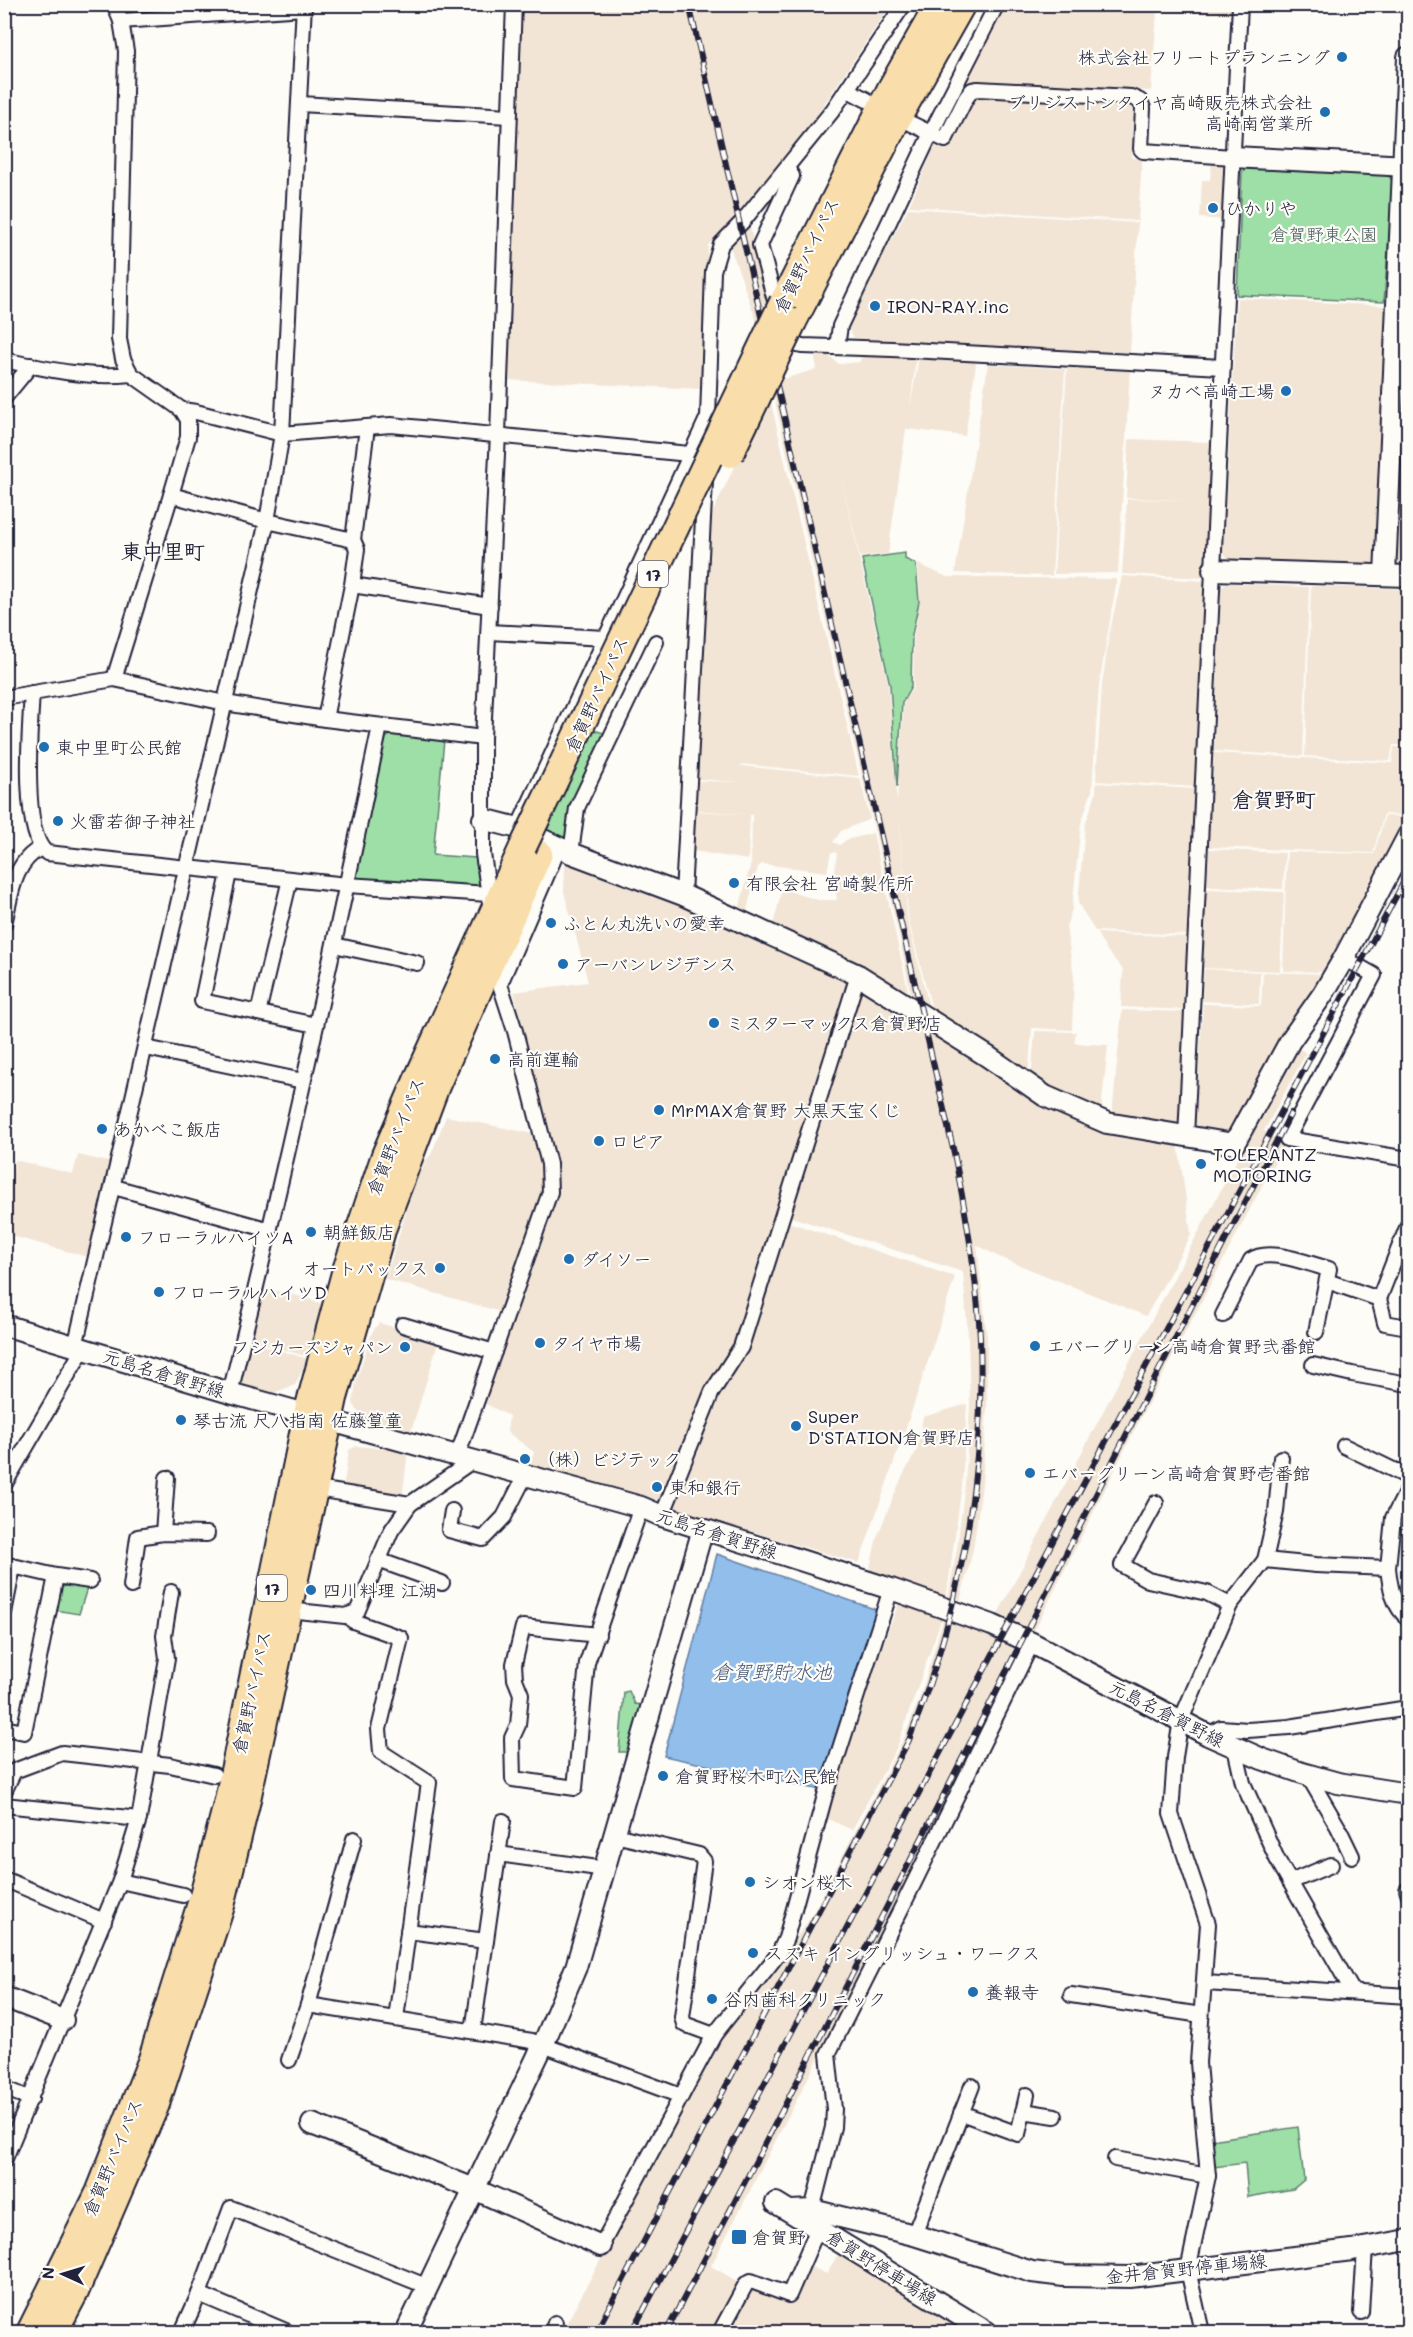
<svg xmlns="http://www.w3.org/2000/svg" width="1413" height="2337" font-family="Mali,'Klee One',sans-serif">
<rect width="100%" height="100%" fill="#fdfcf7"/>
<filter id="ink" filterUnits="userSpaceOnUse"><feTurbulence type="fractalNoise" baseFrequency=".0167" numOctaves="2"/><feDisplacementMap in="SourceGraphic" scale="12" xChannelSelector="R" yChannelSelector="G"/><feConvolveMatrix kernelMatrix="1 2 1 2 8 2 1 2 1" color-interpolation-filters="sRGB"/></filter>
<g filter="url(#ink)">
<g fill="#f2e5d6">
<polygon points="523,5 891,5 810,125 746,208 783,379 817,369 815,357 828,355 839,364 860,362 861,354 916,357 910,408 919,357 972,360 976,364 965,436 906,429 888,554 860,557 838,464 888,683 897,802 904,701 913,688 914,635 920,603 918,564 947,577 1117,579 1099,685 1092,791 1081,823 1072,909 1066,927 1074,976 1072,1030 1032,1028 1028,1078 932,1009 909,922 898,812 908,922 933,1022 1036,1096 1178,1143 1191,1235 1146,1316 997,1256 977,1245 987,1338 987,1409 982,1485 973,1550 959,1605 989,1631 1107,1404 1297,1047 1306,1053 1264,1131 1284,1144 1140,1419 886,1927 711,2266 740,2283 714,2332 562,2332 721,2033 808,1922 904,1738 921,1694 946,1609 957,1548 965,1483 970,1406 968,1335 963,1272 788,1216 861,982 914,1010 899,936 756,320 727,238 722,232 708,245 702,389 505,380"/>
<polygon points="1006,5 1230,5 1230,14 1157,12 1151,91 966,82"/>
<polygon points="981,96 1127,102 1133,108 1132,158 1142,159 1138,221 909,206 935,146 946,148 971,102"/>
<polygon points="1212,163 1222,164 1225,172 1223,220 1200,218 1202,180 1210,180"/>
<polygon points="908,208 1138,223 1130,353 854,338 847,326"/>
<polygon points="1237,298 1390,306 1388,354 1408,356 1408,571 1403,570 1392,558 1377,558 1370,565 1230,560 1223,552"/>
<polygon points="988,364 1065,369 1052,576 955,573"/>
<polygon points="1067,367 1130,370 1118,573 1054,574"/>
<polygon points="769,394 859,776 741,764 740,778 741,766 860,778 870,819 841,831 833,842 840,845 846,840 873,833 910,999 772,930 782,889 818,900 837,900 834,873 837,853 831,852 827,872 762,864 758,867 745,917 738,913 751,863 752,815 750,815 748,860 693,851 695,811 743,814 695,810 697,781 740,782 697,779 708,522"/>
<polygon points="1129,439 1211,442 1206,578 1122,574 1127,499 1188,500 1126,498"/>
<polygon points="1122,576 1206,581 1196,787 1096,781 1102,684 1110,631"/>
<polygon points="1227,583 1309,587 1303,756 1214,751 1221,588"/>
<polygon points="1311,586 1408,589 1408,745 1393,745 1390,761 1305,756"/>
<polygon points="1394,747 1408,747 1408,816 1384,814 1373,853 1208,847 1214,753 1392,763"/>
<polygon points="1096,783 1195,789 1189,935 1095,931 1078,903 1085,825 1096,793"/>
<polygon points="1385,816 1408,817 1408,823 1328,972 1283,971 1287,852 1374,854"/>
<polygon points="1209,849 1285,853 1283,889 1207,886"/>
<polygon points="576,861 849,975 851,983 739,1345 661,1501 550,1470 530,1466 534,1452 507,1432 509,1416 484,1403 558,1176 514,992 588,982 564,892 565,865"/>
<polygon points="1206,889 1284,892 1280,971 1203,968"/>
<polygon points="1097,933 1189,937 1186,1010 1121,1007 1123,970 1105,948"/>
<polygon points="1204,969 1260,972 1259,1004 1202,1001"/>
<polygon points="1263,972 1327,974 1234,1133 1223,1136 1202,1133 1195,1122 1203,1004 1261,1006"/>
<polygon points="1122,1010 1186,1012 1180,1120 1168,1127 1112,1116"/>
<polygon points="1035,1031 1076,1032 1074,1043 1108,1045 1101,1111 1031,1079"/>
<polygon points="446,1116 534,1134 544,1169 542,1191 501,1312 385,1279 417,1178 427,1159 431,1155"/>
<polygon points="78,1155 113,1163 91,1258 5,1234 5,1212 15,1160 73,1174"/>
<polygon points="785,1221 955,1277 912,1410 859,1563 674,1509 704,1425 714,1411 725,1381 731,1378"/>
<polygon points="260,1287 307,1298 322,1304 308,1357 248,1339"/>
<polygon points="379,1323 439,1340 409,1438 366,1425 353,1403 356,1382 372,1332"/>
<polygon points="248,1341 308,1359 295,1385 273,1393 239,1386"/>
<polygon points="967,1404 962,1485 946,1600 868,1576 877,1537 901,1479 917,1450 923,1417"/>
<polygon points="357,1446 408,1451 402,1499 343,1489 349,1450"/>
<polygon points="900,1600 943,1614 897,1747 852,1830 824,1817 857,1712"/>
<polygon points="838,2254 967,2332 726,2332 752,2286 792,2300 807,2265 827,2274"/>
</g>
<g fill="#9edea7" stroke="#608071" stroke-width="1.5">
<polygon points="1249,164 1387,173 1393,182 1384,302 1237,295 1242,172"/>
<polygon points="905,553 905,559 916,564 919,602 912,635 911,687 902,703 897,787 890,685 862,559"/>
<polygon points="574,724 607,734 568,840 527,823"/>
<polygon points="392,734 444,740 433,855 476,858 480,881 475,890 355,880 386,738"/>
<polygon points="68,1584 87,1588 79,1614 54,1610 59,1590"/>
<polygon points="629,1691 635,1704 642,1705 628,1752 619,1752 624,1692"/>
<polygon points="1298,2127 1304,2180 1293,2189 1248,2197 1245,2163 1214,2167 1211,2140"/>
</g>
<polygon fill="#91beeb" stroke="#6580a5" stroke-width="1.5" points="717,1554 877,1610 821,1790 664,1756"/>
<g fill="none" stroke-linecap="round" stroke-linejoin="round">
<defs>
<g id="street">
<polyline points="114,4 121,21 126,51 119,339 123,359 131,374 182,410 188,420 188,437 171,495 114,679"/>
<polyline points="121,21 304,8"/>
<polyline points="848,90 867,100"/>
<polyline points="300,104 509,116"/>
<polyline points="912,124 945,140 966,98 972,90 978,89 1131,97 1140,101 1143,108 1141,149 1143,151 1233,157"/>
<polyline points="778,312 760,245 792,176 787,168"/>
<path d="M784 333C788 343 793 345 803 346L892 349 1222 367"/>
<polyline points="837,347 840,326 931,133 997,4"/>
<path d="M4 360C46 369 88 379 131 374"/>
<polyline points="4,398 31,365"/>
<polyline points="182,410 196,412 282,434 391,425 689,454"/>
<polyline points="707,447 713,271 721,244 743,221 833,110 904,4"/>
<polyline points="171,495 267,521 353,540 357,549 352,585 325,719"/>
<polyline points="353,540 367,427"/>
<polyline points="352,585 490,606"/>
<polyline points="489,632 606,638"/>
<path d="M32 693C30 725 21 834 47 853L347 885 489 894"/>
<polyline points="4,698 114,679 225,703 325,719 483,738"/>
<polyline points="518,828 706,421"/>
<polyline points="571,853 577,808 656,642"/>
<polyline points="229,873 202,1001 316,1025"/>
<polyline points="683,895 705,481"/>
<polyline points="490,903 483,854 483,738 498,434 514,4"/>
<path d="M4 924C11 896 13 862 41 848"/>
<polyline points="334,945 417,963"/>
<polyline points="1344,958 1374,975 1287,1139 1408,1159"/>
<polyline points="500,984 559,847"/>
<polyline points="258,1013 290,879"/>
<polyline points="146,1048 303,1081"/>
<polyline points="1186,1137 1240,4"/>
<polyline points="114,1187 270,1230"/>
<polyline points="1408,1225 1379,1299 1385,1323 1408,1327"/>
<polyline points="1327,1281 1379,1299"/>
<path d="M1223 1315 1251 1260C1270 1247 1308 1264 1329 1269L1316 1332"/>
<polyline points="403,1325 494,1352"/>
<polyline points="75,1347 267,521 282,434 304,4"/>
<polyline points="1313,1365 1352,1374 1408,1384"/>
<path d="M230 1393C285 1172 334 949 380 726"/>
<polyline points="1344,1446 1408,1477"/>
<polyline points="457,1457 550,1192 549,1164 515,1031 497,975"/>
<polyline points="4,1485 83,1349"/>
<polyline points="323,1490 410,1504"/>
<polyline points="1156,1503 1122,1565 1148,1580 1207,1593 1230,1605"/>
<polyline points="452,1511 449,1530 483,1539 504,1517 525,1476"/>
<polyline points="662,1516 712,1392 741,1347 858,975"/>
<polyline points="163,1533 167,1478"/>
<polyline points="378,1560 442,1583"/>
<polyline points="1265,1560 1276,1512 1281,1458"/>
<polyline points="4,1564 56,1576 90,1581"/>
<path d="M1388 1568C1390 1586 1393 1607 1408 1618"/>
<polyline points="131,1586 138,1537 163,1533 207,1534"/>
<polyline points="288,1610 345,1616 357,1612 391,1531 410,1504 472,1461"/>
<polyline points="4,1613 13,1567"/>
<polyline points="351,1615 353,1621 401,1638 379,1729 381,1752 429,1783 396,2018"/>
<polyline points="598,1635 523,1627 514,1664 515,1679 521,1694 518,1725 512,1738 513,1779 575,1788 587,1663 641,1507"/>
<polyline points="4,1728 24,1732 56,1576"/>
<polyline points="1208,1735 1221,1728 1248,1730 1289,1727 1408,1708"/>
<polyline points="1235,1748 1243,1783 1277,1859 1353,1992"/>
<polyline points="1307,1774 1338,1827 1352,1856"/>
<polyline points="4,1792 14,1771 62,1753 170,1765 214,1775"/>
<polyline points="4,1805 139,1819"/>
<polyline points="615,1835 699,1855 704,1861 682,2017 684,2024 714,2035"/>
<polyline points="498,1854 605,1869"/>
<polyline points="4,1879 104,1921"/>
<polyline points="120,1881 183,1895"/>
<polyline points="1290,1882 1331,1865"/>
<polyline points="1407,1890 1408,1893"/>
<polyline points="408,1931 486,1941"/>
<polyline points="1205,1983 1408,1996"/>
<polyline points="1071,1995 1201,2015"/>
<polyline points="308,2005 532,2041 681,2096"/>
<polyline points="473,2031 503,1821"/>
<polyline points="289,2060 308,2005 354,1839"/>
<polyline points="4,2088 31,2099"/>
<polyline points="1023,2111 1055,2116"/>
<polyline points="961,2113 1018,2134 1027,2095"/>
<polyline points="1115,2159 1208,2176"/>
<polyline points="4,2161 120,1881 139,1819 167,1658 164,1636 171,1592"/>
<polyline points="812,2210 833,2127 834,2109 828,2054 904,1903 1032,1643"/>
<polyline points="914,2235 972,2086"/>
<polyline points="601,2246 714,2035 779,1953 786,1938 826,1792 891,1589"/>
<polyline points="1361,2312 1365,2248"/>
<polyline points="182,2332 199,2294"/>
<polyline points="288,2332 199,2294 231,2208 426,2286"/>
<polyline points="552,2332 555,2323"/>
<polyline points="720,2332 746,2284 751,2281 789,2295 818,2228"/>
<polyline points="1202,2332 1188,2270 1208,2176 1198,2063 1208,1924 1171,1814 1175,1757 1181,1720 1230,1605 1265,1560 1316,1565 1388,1568 1393,1518 1408,1489"/>
</g>
<g id="secondary">
<polyline points="1233,157 1408,166"/>
<polyline points="1213,570 1408,576"/>
<polyline points="1385,575 1408,57"/>
<polyline points="483,819 518,828 571,853 683,895 858,975 987,1056 1045,1096 1107,1123 1234,1144 1290,1041 1323,994 1344,958 1408,836"/>
<polyline points="4,1325 230,1393 641,1507 662,1516 891,1589 992,1625 1032,1643 1208,1735 1262,1759 1302,1773 1338,1783 1408,1794"/>
<polyline points="4,1997 63,2020"/>
<polyline points="312,2124 474,2189 601,2246"/>
<polyline points="776,2203 987,2332"/>
<polyline points="791,2211 812,2210 914,2235 1032,2272 1064,2276 1130,2277 1352,2250 1408,2240"/>
<polyline points="406,2332 543,2045 576,1967 703,1529"/>
</g>
<g id="highway">
<polyline points="783,302 890,90 939,4"/>
<polyline points="793,322 901,112 962,4"/>
<polyline points="30,2332 99,2193 152,2059 202,1900 228,1800 307,1414 345,1273 385,1155 418,1078 523,847"/>
<polyline points="54,2332 75,2292 156,2104 221,1906 246,1804 334,1398 383,1227 436,1086 539,854"/>
</g>
</defs>
<use href="#street" stroke="#22223b" stroke-width="18"/>
<use href="#secondary" stroke="#22223b" stroke-width="24"/>
<use href="#highway" stroke="#22223b" stroke-width="30"/>
<use href="#street" stroke="#fdfcf7" stroke-width="14"/>
<use href="#secondary" stroke="#fdfcf7" stroke-width="20"/>
<use href="#highway" stroke="#f9deab" stroke-width="26"/>
<defs>
<g id="rail">
<path d="M596 2332 909 1740C960 1611 985 1478 980 1338 977 1276 966 1214 954 1153L689 4"/>
<polyline points="632,2332 1408,874"/>
<path d="M666 2332C880 1929 1081 1518 1291 1113"/>
</g>
</defs>
<use href="#rail" stroke="#22223b" stroke-width="6"/>
<use href="#rail" stroke="#fdfcf7" stroke-width="4" stroke-dasharray="11" stroke-linecap="butt"/>
<defs>
<g id="highway-bridge">
<polyline points="730,454 793,322"/>
<polyline points="523,847 783,302"/>
</g>
</defs>
<use href="#highway-bridge" stroke="#22223b" stroke-width="30" stroke-linecap="butt"/>
<use href="#highway-bridge" stroke="#f9deab" stroke-width="26"/>
</g>
</g>
<g fill="#1f6fb2" stroke="#fdfcf7" stroke-width="2">
<circle cx="1342" cy="57" r="6"/>
<circle cx="1325" cy="112" r="6"/>
<circle cx="1213" cy="208" r="6"/>
<circle cx="875" cy="306" r="6"/>
<circle cx="1286" cy="391" r="6"/>
<circle cx="44" cy="747" r="6"/>
<circle cx="58" cy="821" r="6"/>
<circle cx="734" cy="883" r="6"/>
<circle cx="551" cy="923" r="6"/>
<circle cx="563" cy="964" r="6"/>
<circle cx="714" cy="1023" r="6"/>
<circle cx="495" cy="1059" r="6"/>
<circle cx="659" cy="1110" r="6"/>
<circle cx="102" cy="1129" r="6"/>
<circle cx="599" cy="1141" r="6"/>
<circle cx="1201" cy="1164" r="6"/>
<circle cx="311" cy="1232" r="6"/>
<circle cx="126" cy="1237" r="6"/>
<circle cx="569" cy="1259" r="6"/>
<circle cx="440" cy="1268" r="6"/>
<circle cx="159" cy="1292" r="6"/>
<circle cx="540" cy="1343" r="6"/>
<circle cx="1035" cy="1346" r="6"/>
<circle cx="405" cy="1347" r="6"/>
<circle cx="181" cy="1420" r="6"/>
<circle cx="796" cy="1426" r="6"/>
<circle cx="525" cy="1459" r="6"/>
<circle cx="1030" cy="1473" r="6"/>
<circle cx="657" cy="1487" r="6"/>
<circle cx="311" cy="1590" r="6"/>
<circle cx="663" cy="1776" r="6"/>
<circle cx="750" cy="1882" r="6"/>
<circle cx="753" cy="1953" r="6"/>
<circle cx="973" cy="1992" r="6"/>
<circle cx="712" cy="1999" r="6"/>
<rect x="731" y="2229" width="16" height="16" rx="3"/>
</g>
<g text-anchor="middle" dominant-baseline="central" stroke-width="4.5" stroke-linejoin="round" paint-order="stroke">
<g fill="#fdfcf7" stroke="#646373" stroke-width="1.5">
<rect x="638" y="561" width="30" height="26" rx="4.5"/>
<rect x="257" y="1575" width="30" height="26" rx="4.5"/>
</g>
<g font-size="16" font-weight="bold" fill="#22223b">
<text x="653" y="574">17</text>
<text x="272" y="1588">17</text>
</g>
<g font-size="18" fill="#22223b" stroke="#fdfcf7" text-anchor="start">
<text x="1330" y="57" text-anchor="end">株式会社フリートプランニング</text>
<text x="1313" y="102" text-anchor="end">ブリジストンタイヤ高崎販売株式会社<tspan x="1313" dy="21">高崎南営業所</tspan></text>
<text x="1225" y="208">ひかりや</text>
<text x="887" y="306">IRON-RAY.inc</text>
<text x="1274" y="391" text-anchor="end">ヌカべ高崎工場</text>
<text x="56" y="747">東中里町公民館</text>
<text x="70" y="821">火雷若御子神社</text>
<text x="746" y="883">有限会社 宮崎製作所</text>
<text x="563" y="923">ふとん丸洗いの愛幸</text>
<text x="575" y="964">アーバンレジデンス</text>
<text x="726" y="1023">ミスターマックス倉賀野店</text>
<text x="507" y="1059">高前運輸</text>
<text x="671" y="1110">MrMAX倉賀野 大黒天宝くじ</text>
<text x="114" y="1129">あかべこ飯店</text>
<text x="611" y="1141">ロピア</text>
<text x="1213" y="1154">TOLERANTZ<tspan x="1213" dy="21">MOTORING</tspan></text>
<text x="323" y="1232">朝鮮飯店</text>
<text x="138" y="1237">フローラルハイツA</text>
<text x="581" y="1259">ダイソー</text>
<text x="428" y="1268" text-anchor="end">オートバックス</text>
<text x="171" y="1292">フローラルハイツD</text>
<text x="552" y="1343">タイヤ市場</text>
<text x="1047" y="1346">エバーグリーン高崎倉賀野弐番館</text>
<text x="393" y="1347" text-anchor="end">フジカーズジャパン</text>
<text x="808" y="1416">Super<tspan x="808" dy="21">D'STATION倉賀野店</tspan></text>
<text x="193" y="1420">琴古流 尺八指南 佐藤篁童</text>
<text x="537" y="1459">（株）ビジテック</text>
<text x="1042" y="1473">エバーグリーン高崎倉賀野壱番館</text>
<text x="669" y="1487">東和銀行</text>
<text x="323" y="1590">四川料理 江湖</text>
<text x="675" y="1776">倉賀野桜木町公民館</text>
<text x="762" y="1882">シオン桜木</text>
<text x="765" y="1953">スズキ イングリッシュ・ワークス</text>
<text x="985" y="1992">養報寺</text>
<text x="724" y="1999">谷内歯科クリニック</text>
<text x="752" y="2237">倉賀野</text>
</g>
<g font-size="18" fill="#475a5b" stroke="#fdfcf7">
<text x="1324" y="234">倉賀野東公園</text>
</g>
<g font-size="18" fill="#22223b" stroke="#fdfcf7">
<text transform="translate(806 255) rotate(-64)">倉賀野バイパス</text>
<text transform="translate(596 694) rotate(-65)">倉賀野バイパス</text>
<text transform="translate(395 1136) rotate(-68)">倉賀野バイパス</text>
<text transform="translate(164 1373) rotate(17)">元島名倉賀野線</text>
<text transform="translate(717 1533) rotate(18)">元島名倉賀野線</text>
<text transform="translate(251 1692) rotate(-78)">倉賀野バイパス</text>
<text transform="translate(1167 1713) rotate(27)">元島名倉賀野線</text>
<text transform="translate(112 2157) rotate(-67)">倉賀野バイパス</text>
<text transform="translate(882 2267) rotate(32)">倉賀野停車場線</text>
<text transform="translate(1186 2268) rotate(-6)">金井倉賀野停車場線</text>
</g>
<g font-size="20" font-style="italic" fill="#495979" stroke="#fdfcf7">
<text x="772" y="1671">倉賀野貯水池</text>
</g>
<g font-size="21" font-weight="bold" fill="#22223b" stroke="#fdfcf7">
<text x="163" y="550">東中里町</text>
<text x="1274" y="798">倉賀野町</text>
</g>
</g>
<rect width="1413" height="2337" fill="none" stroke="#fdfcf7" stroke-width="24"/>
<rect x="12" y="12" width="1389" height="2313" fill="none" stroke="#22223b" stroke-width="2" filter="url(#ink)"/>
<g transform="translate(63 2274) rotate(274)" stroke="#fdfcf7" stroke-width="4.5" paint-order="stroke">
<path d="M0-4.5L10 22L0 15L-10 22Z" fill="#22223b"/>
<text y="-9" font-size="16" font-weight="bold" text-anchor="middle" fill="#22223b">N</text>
</g>
</svg>
